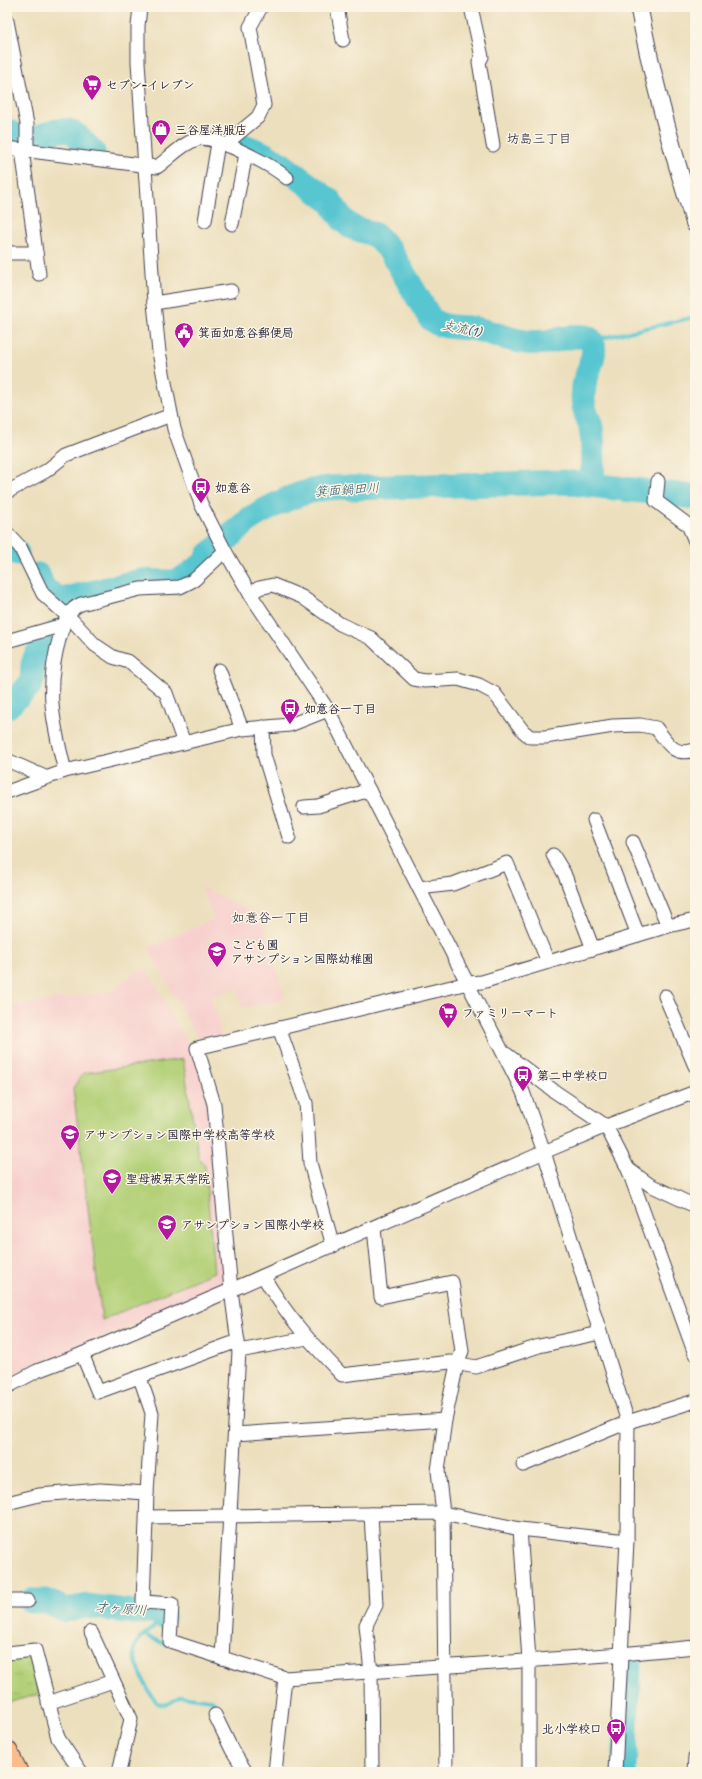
<svg xmlns="http://www.w3.org/2000/svg" width="702" height="1779" font-family="'Patrick Hand','Klee One',sans-serif">
<defs>
<pattern id="grass-tufts" width="24" height="20" patternUnits="userSpaceOnUse"><rect width="24" height="20" fill="#b2d077"/><path d="M3 7l-1-3M5 7V3M7 7l1-3M15 17l-1-3M17 17v-4M19 17l1-3" fill="none" stroke="#99b268"/></pattern>
</defs>
<rect width="100%" height="100%" fill="#fcf5e5"/>
<filter id="ink" filterUnits="userSpaceOnUse"><feTurbulence type="fractalNoise" baseFrequency=".025" numOctaves="2"/><feDisplacementMap in="SourceGraphic" scale="8" xChannelSelector="R" yChannelSelector="G"/><feConvolveMatrix kernelMatrix="1 2 1 2 8 2 1 2 1" color-interpolation-filters="sRGB"/></filter>
<filter id="wash" filterUnits="userSpaceOnUse"><feTurbulence type="fractalNoise" baseFrequency=".012" numOctaves="4" result="noise"/><feDisplacementMap in="SourceGraphic" scale="16" xChannelSelector="R" yChannelSelector="G"/><feGaussianBlur stdDeviation="0.9" result="paint"/><feColorMatrix in="noise" values="0 0 0 0 0 0 0 0 0 0 0 0 0 0 0 0 0 1.4 0 .05"/><feComposite in="paint" operator="in"/></filter>
<g filter="url(#wash)">
<rect width="100%" height="100%" fill="#ecdfbd"/>
<g fill="#f7d0cd">
<polygon points="200,886 249,911 261,913 285,1000 242,1008 238,988 211,996 222,1037 200,1042 148,948 214,919"/>
<polygon points="137,971 148,972 192,1051 209,1106 226,1285 71,1351 33,1364 7,1378 7,1008 54,999 111,992"/>
</g>
<polygon fill="url(#grass-tufts)" stroke="#6a7959" points="24,1657 30,1659 39,1694 7,1703 7,1660"/>
<polygon fill="#b2d077" stroke="#6a7959" points="183,1059 199,1158 205,1166 214,1272 102,1320 73,1088 83,1073"/>
<g fill="none" stroke-linecap="round" stroke-linejoin="round">
<g stroke="#59c6d0" stroke-width="4">
<polyline points="602,338 695,317"/>
<path d="M160 1614V1622C151 1630 137 1637 134 1649 132 1657 151 1702 160 1704 170 1706 174 1699 182 1696L211 1700 216 1704 220 1713"/>
<polyline points="144,1635 167,1645"/>
</g>
<g stroke="#59c6d0" stroke-width="25">
<polyline points="7,131 20,137"/>
<path d="M33 139C43 136 62 126 72 132 80 137 86 145 93 152"/>
<path d="M237 143 262 153 281 164 330 201 343 220 351 227 373 234 380 239 391 252 430 318C442 330 460 326 476 329 503 335 516 345 547 342 555 340 578 334 586 337 604 343 585 375 584 386 583 394 582 403 585 410 586 416 590 421 591 427 594 446 593 466 592 485"/>
<polyline points="7,547 17,553"/>
<path d="M38 575 44 589 61 600 141 581 174 582 182 579 202 565 209 555 251 518C283 499 315 484 353 488L563 482 695 497"/>
<polyline points="7,707 29,686 32,680 33,664 36,656 56,633"/>
<polyline points="31,1601 46,1601 66,1610 87,1606 134,1612 153,1611 157,1611 163,1617"/>
<polyline points="624,1772 629,1660"/>
</g>
</g>
</g>
<g filter="url(#ink)">
<g fill="none" stroke-linecap="round" stroke-linejoin="round">
<defs>
<g id="minor">
<polyline points="140,7 138,26 138,62 154,303 159,352 174,429 201,504 225,551 250,594 328,710 523,1092 544,1152 628,1422 627,1541 615,1772"/>
<polyline points="337,7 343,40"/>
<polyline points="471,7 482,57 479,62 493,145"/>
<polyline points="7,21 27,124 27,151"/>
<polyline points="228,146 234,137 258,117 264,105 250,27 261,7"/>
<path d="M7 148 157 167C170 158 181 144 197 139 214 134 273 166 287 178"/>
<polyline points="22,150 39,274"/>
<polyline points="205,221 218,143"/>
<polyline points="232,224 246,154"/>
<polyline points="7,253 36,253"/>
<polyline points="154,303 231,291"/>
<polyline points="658,481 656,501 688,525 695,541"/>
<polyline points="7,492 46,471 66,455 171,415"/>
<polyline points="7,533 20,547 43,594 73,621 95,645 113,657 129,662 166,693 184,743"/>
<path d="M250 594 259 588 273 585 302 597 340 624 371 638 414 679 425 681 458 679 479 685 494 693 523 731 530 737H545L613 726 640 725 656 728C668 743 673 757 695 750"/>
<polyline points="7,641 63,625"/>
<polyline points="219,670 242,729"/>
<polyline points="263,727 264,755 289,837"/>
<polyline points="7,760 45,777"/>
<path d="M65 771C52 720 45 688 60 636 64 623 68 609 81 604L140 589 180 587 194 580 225 551"/>
<polyline points="7,792 65,771 242,729 290,725 328,710"/>
<polyline points="304,807 318,806 369,790"/>
<polyline points="594,820 638,935"/>
<polyline points="633,842 668,926"/>
<polyline points="553,855 564,873 593,949"/>
<polyline points="419,888 453,884 507,863 548,962"/>
<polyline points="665,996 695,1066"/>
<polyline points="279,1028 306,1103 310,1163 333,1246"/>
<polyline points="506,1054 554,1091 606,1126 628,1169 650,1185 695,1206"/>
<polyline points="628,1169 695,1354"/>
<polyline points="374,1228 381,1297 452,1282 462,1351 457,1364 445,1420 438,1471 443,1513 446,1772"/>
<path d="M263 1276C287 1316 310 1342 342 1375L450 1362 476 1367 539 1346 600 1333"/>
<polyline points="239,1351 307,1338"/>
<polyline points="82,1354 98,1392 238,1341"/>
<polyline points="140,1378 152,1413 147,1493 143,1602 172,1604 170,1641 285,1678 621,1654 695,1647"/>
<polyline points="7,1387 37,1371 82,1354 231,1290 544,1152 606,1126 695,1092"/>
<polyline points="235,1434 445,1420"/>
<polyline points="523,1465 628,1422 695,1401"/>
<polyline points="7,1503 39,1495 100,1490 147,1493"/>
<polyline points="371,1514 376,1605 366,1625 371,1672 372,1772"/>
<polyline points="147,1517 443,1513 520,1529 627,1541"/>
<polyline points="520,1529 529,1660 529,1772"/>
<polyline points="7,1601 28,1601"/>
<polyline points="91,1632 131,1719 119,1772"/>
<polyline points="7,1653 35,1650 58,1738 81,1772"/>
<polyline points="222,1658 239,1351 231,1290 214,1104 197,1048 468,983 482,982 668,926 695,920"/>
<polyline points="48,1703 113,1681"/>
<polyline points="215,1715 232,1750 246,1772"/>
<polyline points="275,1772 285,1678"/>
<polyline points="694,1772 695,1757"/>
</g>
<path id="tertiary" d="M639 7C652 80 673 153 695 224"/>
<polyline id="primary" points="7,1752 17,1772"/>
</defs>
<use href="#minor" stroke="#403e4e" stroke-width="15"/>
<use href="#tertiary" stroke="#403e4e" stroke-width="19"/>
<use href="#primary" stroke="#403e4e" stroke-width="23"/>
<use href="#minor" stroke="#fff" stroke-width="13"/>
<use href="#tertiary" stroke="#fff" stroke-width="17"/>
<use href="#primary" stroke="#f9bc8a" stroke-width="21"/>
</g>
</g>
<defs>
<symbol id="supermarket-pin" viewBox="-11 -11 22 30"><path d="M0 17L-7.5 6A9.5 9.5 0 1 1 7.5 6Z" fill="#b5179e" stroke="#fcf5e5"/><path d="M-6-5.5h2.5l.6 2H6L4.5 2H-2.5L-4.4-4H-6ZM-1.5 3.2a1.3 1.3 0 1 0 .1 0ZM3 3.2a1.3 1.3 0 1 0 .1 0Z" fill="#fff"/></symbol>
<symbol id="shop-pin" viewBox="-11 -11 22 30"><path d="M0 17L-7.5 6A9.5 9.5 0 1 1 7.5 6Z" fill="#b5179e" stroke="#fcf5e5"/><path d="M-5-2.5h2.3a2.7 3.5 0 0 1 5.4 0H5L5.5 6h-11ZM-1.5-2.5h3a1.5 2.3 0 0 0-3 0Z" fill="#fff"/></symbol>
<symbol id="civic-pin" viewBox="-11 -11 22 30"><path d="M0 17L-7.5 6A9.5 9.5 0 1 1 7.5 6Z" fill="#b5179e" stroke="#fcf5e5"/><path d="M-.6-6.5H3V-4.5H.6V-3L4-1V1h2V6H-6V1h2V-1L-.6-3ZM-1.2 2.5V6h2.4V2.5Z" fill="#fff"/></symbol>
<symbol id="bus-pin" viewBox="-11 -11 22 30"><path d="M0 17L-7.5 6A9.5 9.5 0 1 1 7.5 6Z" fill="#b5179e" stroke="#fcf5e5"/><path d="M-5-6H5V4H4V6H2V4H-2V6H-4V4H-5ZM-3.5-4V0h7V-4ZM-3.5 1.2v1.5H-2V1.2ZM2 1.2v1.5H3.5V1.2Z" fill="#fff"/></symbol>
<symbol id="school-pin" viewBox="-11 -11 22 30"><path d="M0 17L-7.5 6A9.5 9.5 0 1 1 7.5 6Z" fill="#b5179e" stroke="#fcf5e5"/><path d="M0-5L7-2L0 1L-7-2ZM-4 1L0 2.5L4 1V4Q0 6-4 4Z" fill="#fff"/></symbol>
</defs>
<g fill-rule="evenodd">
<use href="#supermarket-pin" x="81" y="73" width="22" height="30"/>
<use href="#shop-pin" x="150" y="118" width="22" height="30"/>
<use href="#civic-pin" x="173" y="321" width="22" height="30"/>
<use href="#bus-pin" x="190" y="476" width="22" height="30"/>
<use href="#bus-pin" x="279" y="697" width="22" height="30"/>
<use href="#school-pin" x="206" y="940" width="22" height="30"/>
<use href="#supermarket-pin" x="437" y="1001" width="22" height="30"/>
<use href="#bus-pin" x="512" y="1064" width="22" height="30"/>
<use href="#school-pin" x="59" y="1123" width="22" height="30"/>
<use href="#school-pin" x="101" y="1167" width="22" height="30"/>
<use href="#school-pin" x="156" y="1213" width="22" height="30"/>
<use href="#bus-pin" x="605" y="1717" width="22" height="30"/>
</g>
<g text-anchor="middle" dominant-baseline="central" stroke-width="3" stroke-linejoin="round" paint-order="stroke">
<g font-size="12" font-weight="bold" fill="#22223b" stroke="#fcf5e5" text-anchor="start">
<text x="106" y="84">セブン-イレブン</text>
<text x="175" y="129">三谷屋洋服店</text>
<text x="198" y="332">箕面如意谷郵便局</text>
<text x="215" y="487">如意谷</text>
<text x="304" y="708">如意谷一丁目</text>
<text x="231" y="944">こども園<tspan x="231" dy="14">アサンプション国際幼稚園</tspan></text>
<text x="462" y="1012">ファミリーマート</text>
<text x="537" y="1075">第二中学校口</text>
<text x="84" y="1134">アサンプション国際中学校高等学校</text>
<text x="126" y="1178">聖母被昇天学院</text>
<text x="181" y="1224">アサンプション国際小学校</text>
<text x="602" y="1728" text-anchor="end">北小学校口</text>
</g>
<g font-size="13" fill="#22223b" stroke="#fcf5e5">
<text x="539" y="138">坊島三丁目</text>
<text x="271" y="917">如意谷一丁目</text>
</g>
<g font-size="13" font-style="italic" fill="#355b6f" stroke="#fcf5e5">
<text transform="translate(462 328) rotate(11)">支流(1)</text>
<text transform="translate(347 489) rotate(-4)">箕面鍋田川</text>
<text transform="translate(121 1608) rotate(4)">才ヶ原川</text>
</g>
</g>
<rect width="702" height="1779" fill="none" stroke="#fcf5e5" stroke-width="24"/>
</svg>
